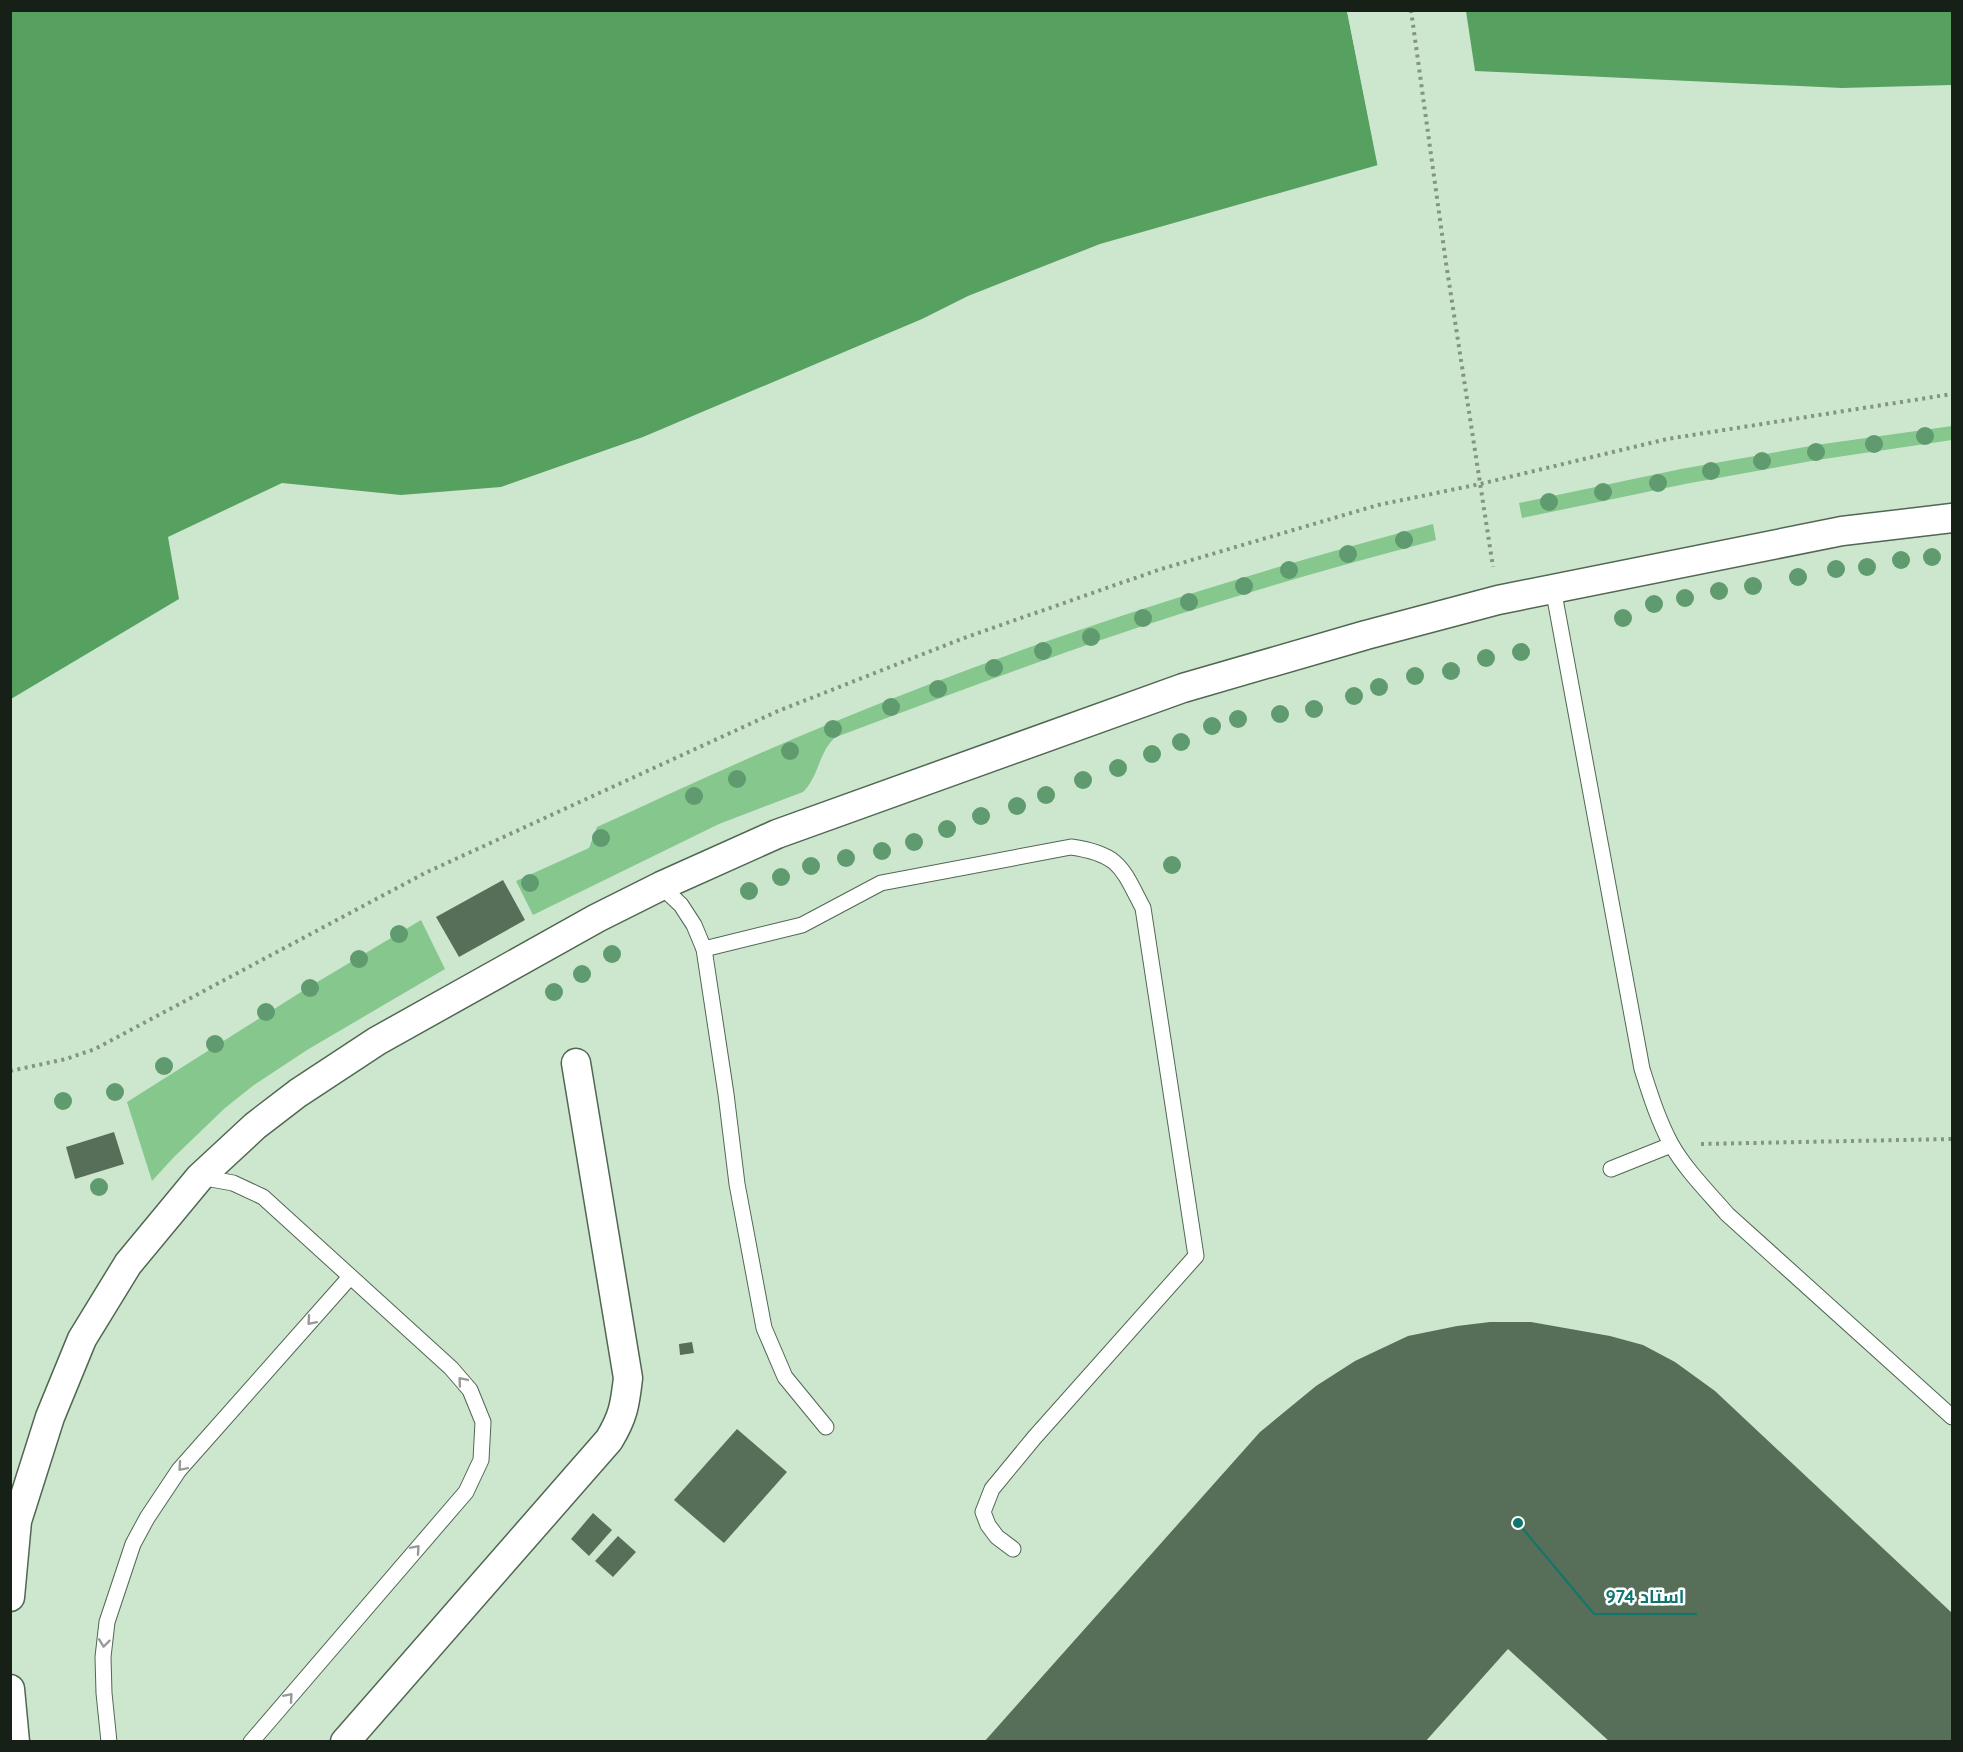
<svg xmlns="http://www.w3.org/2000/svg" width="1963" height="1752" font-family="Quicksand,Cairo,sans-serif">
<rect width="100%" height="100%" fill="#cde7cf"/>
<g fill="#86c78d">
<polygon points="1952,426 1952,440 1817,460 1685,484 1522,518 1519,503 1681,469 1816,445"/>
<path d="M1433 524 1436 540C1323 570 1211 602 1101 640 1012 671 924 704 836 737 819 750 819 777 803 792L719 824 533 915 516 881 589 848 597 827C674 792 751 756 829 724 1025 643 1228 578 1433 524Z"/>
<polygon points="421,920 445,969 307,1050 254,1085 225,1108 174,1157 152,1181 127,1102 309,987"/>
</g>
<g fill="#56a160">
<polygon points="10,11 1347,11 1378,165 1100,244 968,296 922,319 643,437 501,487 401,495 282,483 168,537 179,599 11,699"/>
<polygon points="1466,11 1952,11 1952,85 1842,88 1475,71"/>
</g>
<polygon fill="#cde7cf" points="1350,10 1381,165 1378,168 1347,11"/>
<g fill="#576e59">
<polygon points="503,880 525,920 459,957 436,917"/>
<polygon points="114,1132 124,1164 75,1179 66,1147"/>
<polygon points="1490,1322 1531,1322 1610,1336 1643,1345 1675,1362 1715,1391 1952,1613 1952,1742 1610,1742 1508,1649 1425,1742 984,1742 1260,1432 1316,1386 1355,1361 1408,1336 1457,1326"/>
<polygon points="692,1342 694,1353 680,1355 679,1344"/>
<polygon points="737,1429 787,1472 724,1543 674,1500"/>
<polygon points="593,1513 612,1530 589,1556 571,1539"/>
<polygon points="618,1536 636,1552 613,1577 595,1561"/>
</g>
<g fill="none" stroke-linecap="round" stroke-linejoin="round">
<defs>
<g id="lane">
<path d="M1553 588 1642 1069C1650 1094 1658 1120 1671 1144 1685 1169 1708 1192 1727 1214L1952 1417"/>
<polyline points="661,886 681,905 694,925 704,949 726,1094 737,1184 764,1328 785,1377 826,1427"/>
<path d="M704 949 802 925 881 883 1071 847C1120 854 1122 868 1143 908L1196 1256 1034 1438 992 1489 983 1512 988 1525 997 1537 1013 1549"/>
<polyline points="1611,1169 1671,1145"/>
<polyline points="200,1177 233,1183 263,1197 451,1368 470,1390 483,1422 481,1460 466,1492 251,1742"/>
<polyline points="109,1742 104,1693 103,1657 107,1622 133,1544 147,1518 179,1470 350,1277"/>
</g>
<g id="street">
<polyline points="10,1597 17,1521 50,1417 82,1339 128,1264 200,1177 255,1126 298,1093 377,1041 597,918 661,886 777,834 1183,688 1366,635 1498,600 1842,531 1952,518"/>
<polyline points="10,1689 15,1742"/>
<path d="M345 1742 609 1440C623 1417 625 1405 628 1378L576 1063"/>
</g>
</defs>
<use href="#lane" stroke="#506752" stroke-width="17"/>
<use href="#street" stroke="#506752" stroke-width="31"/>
<g stroke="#829583" stroke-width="4" stroke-dasharray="3 4.5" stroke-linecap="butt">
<polyline points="1411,10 1446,263 1493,567"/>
<polyline points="10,1071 66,1059 95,1049 425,873 778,711 964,638 1158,570 1378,505 1480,484 1667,439 1952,394"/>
<polyline points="1701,1144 1952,1139"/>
</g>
<use href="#lane" stroke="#fff" stroke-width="15"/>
<use href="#street" stroke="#fff" stroke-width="28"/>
</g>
<g fill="#609b6f">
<circle cx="1925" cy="436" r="9"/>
<circle cx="1874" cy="444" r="9"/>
<circle cx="1816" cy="452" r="9"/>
<circle cx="1762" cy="461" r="9"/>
<circle cx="1711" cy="471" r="9"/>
<circle cx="1658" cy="483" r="9"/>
<circle cx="1603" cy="492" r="9"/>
<circle cx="1549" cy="502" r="9"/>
<circle cx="1404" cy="540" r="9"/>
<circle cx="1348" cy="554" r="9"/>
<circle cx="1932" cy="557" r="9"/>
<circle cx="1901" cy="560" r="9"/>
<circle cx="1867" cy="567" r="9"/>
<circle cx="1836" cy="569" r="9"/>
<circle cx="1289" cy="570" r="9"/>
<circle cx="1798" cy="577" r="9"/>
<circle cx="1244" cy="586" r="9"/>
<circle cx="1753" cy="586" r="9"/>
<circle cx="1719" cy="591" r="9"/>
<circle cx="1685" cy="598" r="9"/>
<circle cx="1189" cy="602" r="9"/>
<circle cx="1654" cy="604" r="9"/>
<circle cx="1143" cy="618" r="9"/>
<circle cx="1623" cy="618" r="9"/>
<circle cx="1091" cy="637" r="9"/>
<circle cx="1043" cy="651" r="9"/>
<circle cx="1521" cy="652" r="9"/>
<circle cx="1486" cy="658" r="9"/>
<circle cx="994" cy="668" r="9"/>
<circle cx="1451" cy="671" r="9"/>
<circle cx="1415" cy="676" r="9"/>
<circle cx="1379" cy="687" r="9"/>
<circle cx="938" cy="689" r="9"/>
<circle cx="1354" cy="696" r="9"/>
<circle cx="891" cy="707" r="9"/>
<circle cx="1314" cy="709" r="9"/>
<circle cx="1280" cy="714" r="9"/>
<circle cx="1238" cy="719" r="9"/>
<circle cx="1212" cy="726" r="9"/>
<circle cx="833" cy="729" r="9"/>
<circle cx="1181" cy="742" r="9"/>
<circle cx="790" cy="751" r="9"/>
<circle cx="1152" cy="754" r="9"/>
<circle cx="1118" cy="768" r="9"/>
<circle cx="737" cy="779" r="9"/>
<circle cx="1083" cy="780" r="9"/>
<circle cx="1046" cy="795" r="9"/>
<circle cx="694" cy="796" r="9"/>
<circle cx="1017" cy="806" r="9"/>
<circle cx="981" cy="816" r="9"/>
<circle cx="947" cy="829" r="9"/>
<circle cx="601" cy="838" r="9"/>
<circle cx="914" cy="842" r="9"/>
<circle cx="882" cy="851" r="9"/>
<circle cx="846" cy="858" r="9"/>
<circle cx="1172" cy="865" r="9"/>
<circle cx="811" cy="866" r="9"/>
<circle cx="781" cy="877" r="9"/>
<circle cx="530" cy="883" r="9"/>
<circle cx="749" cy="891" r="9"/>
<circle cx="399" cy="934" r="9"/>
<circle cx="612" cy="954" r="9"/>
<circle cx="359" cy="959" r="9"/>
<circle cx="582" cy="974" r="9"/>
<circle cx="310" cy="988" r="9"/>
<circle cx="554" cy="992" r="9"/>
<circle cx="266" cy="1012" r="9"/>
<circle cx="215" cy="1044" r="9"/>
<circle cx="164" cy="1066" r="9"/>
<circle cx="115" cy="1092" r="9"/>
<circle cx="63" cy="1101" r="9"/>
<circle cx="99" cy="1187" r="9"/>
</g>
<defs><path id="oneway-chevron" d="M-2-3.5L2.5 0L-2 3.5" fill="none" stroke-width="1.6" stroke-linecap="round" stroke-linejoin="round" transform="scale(1.5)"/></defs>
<g stroke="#979b97">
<use href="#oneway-chevron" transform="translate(311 1321) rotate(131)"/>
<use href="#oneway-chevron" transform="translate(462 1381) rotate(-130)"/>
<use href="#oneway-chevron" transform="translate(182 1467) rotate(131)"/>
<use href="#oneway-chevron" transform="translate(416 1549) rotate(-49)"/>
<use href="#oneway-chevron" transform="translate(104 1643) rotate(97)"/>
<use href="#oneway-chevron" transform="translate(289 1697) rotate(-49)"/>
</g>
<path fill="none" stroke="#0f766e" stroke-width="2" d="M1518 1523L1594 1614H1697"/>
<circle fill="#0f766e" stroke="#fff" stroke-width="2" cx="1518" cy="1523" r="6"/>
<g font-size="18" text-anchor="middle" font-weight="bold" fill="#0f766e" stroke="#fff" stroke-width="5" stroke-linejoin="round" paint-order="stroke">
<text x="1645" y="1603">استاد 974</text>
</g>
<rect width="1963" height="1752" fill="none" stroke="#172017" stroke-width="24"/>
</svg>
